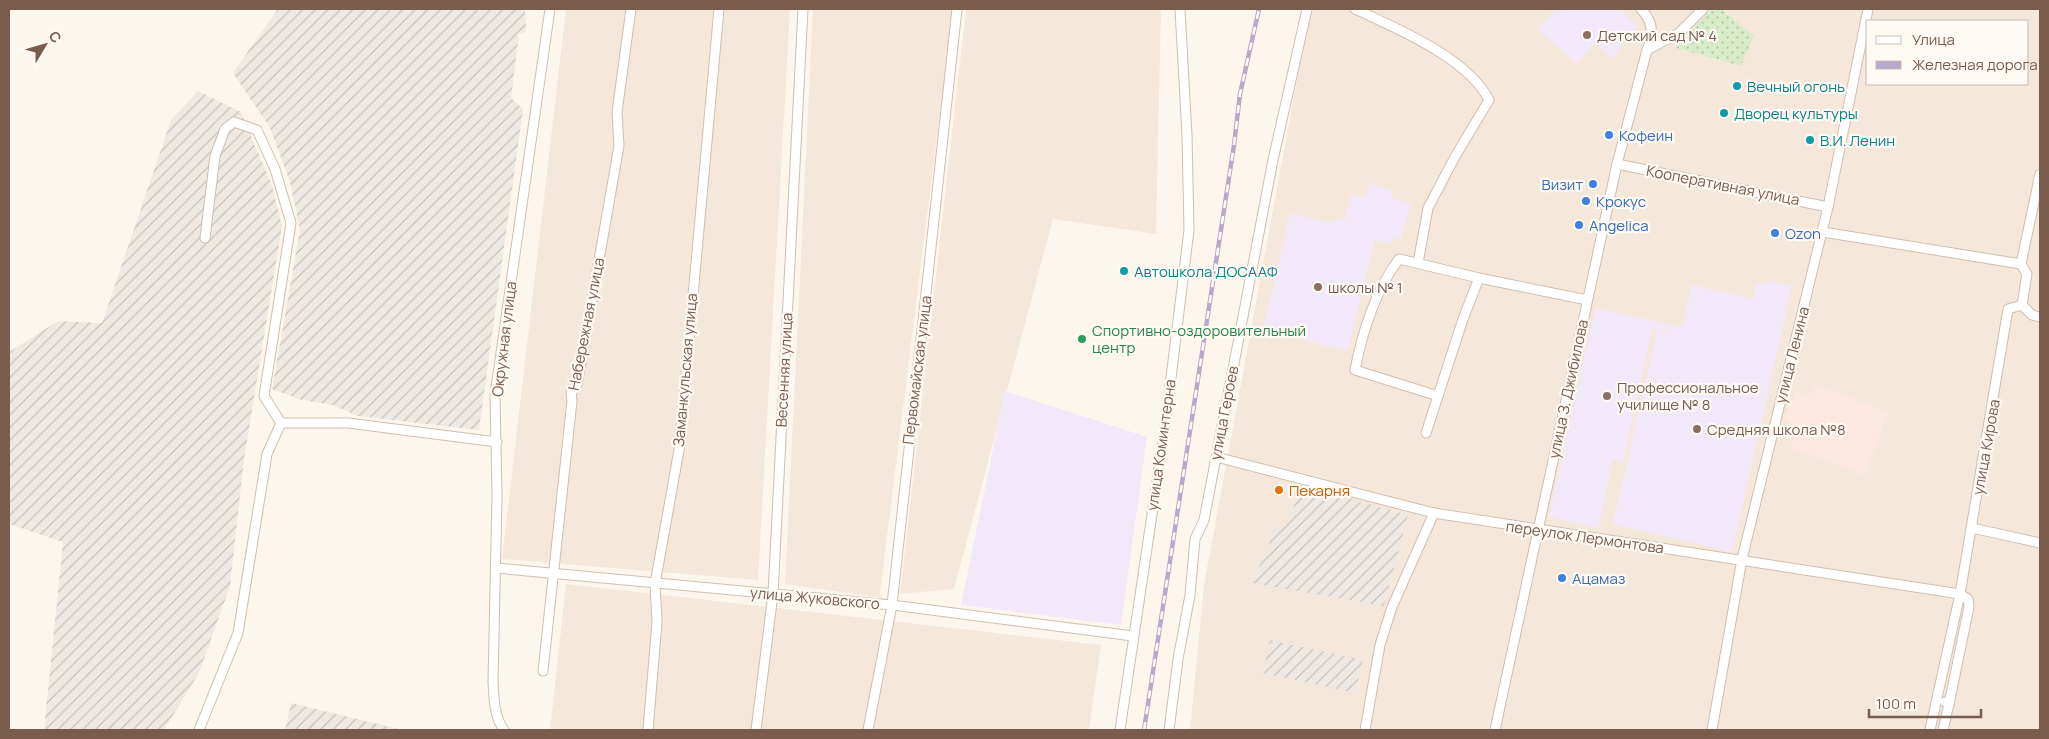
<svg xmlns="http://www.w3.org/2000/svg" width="2049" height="739" font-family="Manrope,sans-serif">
<defs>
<pattern id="industrial-furrows" width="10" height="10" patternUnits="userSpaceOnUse" patternTransform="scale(1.25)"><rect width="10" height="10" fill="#efe9e4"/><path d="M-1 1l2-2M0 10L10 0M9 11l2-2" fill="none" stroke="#c7c0bb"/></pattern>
<pattern id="green-dots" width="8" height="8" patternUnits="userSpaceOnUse" patternTransform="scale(1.25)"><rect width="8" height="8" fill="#d8ecc9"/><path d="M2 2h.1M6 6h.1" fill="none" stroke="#b4c2a5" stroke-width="1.8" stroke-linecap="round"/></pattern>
</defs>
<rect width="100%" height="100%" fill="#fdf6ec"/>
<g fill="#f5e8da" fill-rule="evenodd">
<polygon points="566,9 790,9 758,580 502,559"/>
<polygon points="813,9 953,9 880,593 882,598 785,584"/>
<polygon points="966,9 1161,9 1156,234 1053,219 954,589 900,594"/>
<path d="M1310 9H2040V730H1190L1204 585ZM1868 21H2028V84H1868Z"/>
<polygon points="566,584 1101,645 1089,730 550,730"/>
</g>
<polygon fill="#fde8e0" points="1815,384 1888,412 1865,475 1790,447 1798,425 1785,420 1796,391 1810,396"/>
<g fill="url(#industrial-furrows)">
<polygon points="278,9 525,9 526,32 519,34 511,98 523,109 479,430 358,416 333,405 302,400 272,389 300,230 290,182 270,128 233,73"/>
<polygon points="198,91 241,112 272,186 282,226 244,459 230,586 199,673 164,730 44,730 63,542 9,524 9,352 58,321 102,323 171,120"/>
<polygon points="1298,490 1347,498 1408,515 1384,606 1252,583 1278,523 1285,526 1290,521"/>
<polygon points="1270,640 1363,660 1355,693 1263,673"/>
<polygon points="291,703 403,730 285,730"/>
</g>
<g fill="#f3e8fa">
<polygon points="1557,9 1620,9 1637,26 1612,59 1595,42 1577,64 1537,29"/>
<polygon points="1370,183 1392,191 1391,198 1411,204 1401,239 1393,237 1391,244 1375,240 1348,351 1263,330 1290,214 1335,223 1336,218 1345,220 1351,194 1365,198"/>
<polygon points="1770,281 1792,286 1732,552 1613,524 1657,331 1666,333 1668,324 1682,327 1692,285 1753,299 1757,282 1769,285"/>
<polygon points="1595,308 1667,324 1665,331 1652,329 1623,462 1613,460 1598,528 1549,517"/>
<polygon points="1005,391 1147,437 1121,625 961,605"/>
</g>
<polygon fill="url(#green-dots)" points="1711,9 1721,9 1754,36 1741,66 1676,48"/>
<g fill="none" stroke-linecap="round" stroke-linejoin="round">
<defs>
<g id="minor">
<path d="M1355 9C1396 28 1468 58 1489 100L1456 155 1428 208 1418 263"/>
<polyline points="1647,50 1679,33 1703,9"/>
<polyline points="1617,164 1828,207"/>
<polyline points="1823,232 2021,264"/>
<polyline points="205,238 215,156 225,129 234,122 257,130 275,169 291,223 264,396 281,423"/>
<polyline points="2022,305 2027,274 2021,264 2040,174"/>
<polyline points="2022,305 2032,315 2040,317"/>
<path d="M1438 396 1355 370C1362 333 1376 289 1399 259L1479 278 1587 300"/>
<polyline points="1426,433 1463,319 1479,278"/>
<polyline points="1216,457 1434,513 1960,594 1968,599 1969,607 1949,704"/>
<polyline points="1972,528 2040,543"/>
<polyline points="496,568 892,605 1133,636"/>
<polyline points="543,671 572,401 571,393 577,385 619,146 617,112 631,9"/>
<polyline points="199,730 238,633 267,454 281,423 348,423 497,442"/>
<path d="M504 730C494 717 494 698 493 682L497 496 495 395 550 9"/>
<polyline points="648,730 657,622 655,584 679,450 719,9"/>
<polyline points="756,730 773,594 803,9"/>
<polyline points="868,730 892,605 957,9"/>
<polyline points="1120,730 1165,427 1189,230 1187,135 1180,9"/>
<polyline points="1169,730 1178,659 1190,595 1195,539 1204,520 1273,160 1307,9"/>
<polyline points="1365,730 1380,645 1392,607 1434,513"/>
<path d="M1495 730 1617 164 1647 50C1654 35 1653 21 1641 9"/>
<polyline points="1712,730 1742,559 1828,207 1868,9"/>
<polyline points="1930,730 1960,594 2008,309 2022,305"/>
<polyline points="1943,730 1949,704 1945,702"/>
</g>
</defs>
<use href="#minor" stroke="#d1beb0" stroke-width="11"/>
<use href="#minor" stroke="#fff" stroke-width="9"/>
<defs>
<polyline id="rail" points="1144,730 1234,145 1240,94 1259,9"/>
</defs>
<use href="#rail" stroke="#b9a8c9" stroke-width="4.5"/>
<use href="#rail" stroke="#fffaf3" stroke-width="2.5" stroke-dasharray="8" stroke-linecap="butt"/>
</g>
<g fill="#8d6e63" stroke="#fffaf3" stroke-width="2">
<circle cx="1587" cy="35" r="5"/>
<circle cx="1318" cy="287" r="5"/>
<circle cx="1607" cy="396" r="5"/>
<circle cx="1697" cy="429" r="5"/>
</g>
<g fill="#0f9aa8" stroke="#fffaf3" stroke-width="2">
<circle cx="1737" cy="86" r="5"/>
<circle cx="1724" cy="113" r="5"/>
<circle cx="1810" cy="140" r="5"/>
<circle cx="1124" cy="271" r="5"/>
</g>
<g fill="#3f7fe0" stroke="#fffaf3" stroke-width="2">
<circle cx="1609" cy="135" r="5"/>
<circle cx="1593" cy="184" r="5"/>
<circle cx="1586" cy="201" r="5"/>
<circle cx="1579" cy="225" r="5"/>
<circle cx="1775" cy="233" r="5"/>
<circle cx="1562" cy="578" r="5"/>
</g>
<circle fill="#2e9e5b" stroke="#fffaf3" stroke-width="2" cx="1082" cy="339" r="5"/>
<circle fill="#e8710a" stroke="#fffaf3" stroke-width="2" cx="1279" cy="490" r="5"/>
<g text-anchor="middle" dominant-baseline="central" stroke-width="4.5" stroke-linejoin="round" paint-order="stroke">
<g font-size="15" fill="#785e54" stroke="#fffaf3" text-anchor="start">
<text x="1597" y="35">Детский сад № 4</text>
<text x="1328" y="287">школы № 1</text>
<text x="1617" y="387">Профессиональное<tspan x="1617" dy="17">училище № 8</tspan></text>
<text x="1707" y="429">Средняя школа №8</text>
</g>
<g font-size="15" fill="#0d838f" stroke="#fffaf3" text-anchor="start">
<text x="1747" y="86">Вечный огонь</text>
<text x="1734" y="113">Дворец культуры</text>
<text x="1820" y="140">В.И. Ленин</text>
<text x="1134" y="271">Автошкола ДОСААФ</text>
</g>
<g font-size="15" fill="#366cbe" stroke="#fffaf3" text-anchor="start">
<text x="1619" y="135">Кофеин</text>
<text x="1583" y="184" text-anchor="end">Визит</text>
<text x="1596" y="201">Крокус</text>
<text x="1589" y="225">Angelica</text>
<text x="1785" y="233">Ozon</text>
<text x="1572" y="578">Ацамаз</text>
</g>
<g font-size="15" fill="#7a5c4d" stroke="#fffaf3">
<text transform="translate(1723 185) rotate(11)">Кооперативная улица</text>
<text transform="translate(586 324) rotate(-79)">Набережная улица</text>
<text transform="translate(504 339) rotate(-83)">Окружная улица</text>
<text transform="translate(1792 355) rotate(-76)">улица Ленина</text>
<text transform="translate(685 370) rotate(-85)">Заманкульская улица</text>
<text transform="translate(784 370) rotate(-87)">Весенняя улица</text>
<text transform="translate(917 370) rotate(-83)">Первомайская улица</text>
<text transform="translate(1568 389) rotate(-78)">улица З. Джибилова</text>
<text transform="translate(1224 413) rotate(-79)">улица Героев</text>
<text transform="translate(1161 445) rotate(-82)">улица Коминтерна</text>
<text transform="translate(1986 447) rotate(-80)">улица Кирова</text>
<text transform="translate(1585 537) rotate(8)">переулок Лермонтова</text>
<text transform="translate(815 598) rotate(5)">улица Жуковского</text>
</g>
<g font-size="15" fill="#27864d" stroke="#fffaf3" text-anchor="start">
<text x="1092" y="330">Спортивно-оздоровительный<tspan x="1092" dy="17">центр</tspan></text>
</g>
<g font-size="15" fill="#c56008" stroke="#fffaf3" text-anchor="start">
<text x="1289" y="490">Пекарня</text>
</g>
</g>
<rect width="2049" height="739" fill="none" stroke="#7a5c4d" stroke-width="20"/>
<rect x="1866" y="20" width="162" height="65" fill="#fffaf3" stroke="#cabbb1"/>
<rect x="1876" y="36" width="25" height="8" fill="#ffffff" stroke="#cabbb1"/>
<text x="1912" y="45" font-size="15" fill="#7a5c4d">Улица</text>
<rect x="1876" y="61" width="25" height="8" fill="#b9a8c9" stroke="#cabbb1"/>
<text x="1912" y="70" font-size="15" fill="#7a5c4d">Железная дорога</text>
<g transform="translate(45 45) rotate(52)" stroke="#fffaf3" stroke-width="4" paint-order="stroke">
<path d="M0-4L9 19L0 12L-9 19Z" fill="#7a5c4d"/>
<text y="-8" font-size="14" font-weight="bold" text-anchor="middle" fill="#7a5c4d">С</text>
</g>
<path d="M1869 709v8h112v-8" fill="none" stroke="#7a5c4d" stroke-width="2.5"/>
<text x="1876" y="709" font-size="15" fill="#7a5c4d" stroke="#fffaf3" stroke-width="4" paint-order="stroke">100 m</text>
</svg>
